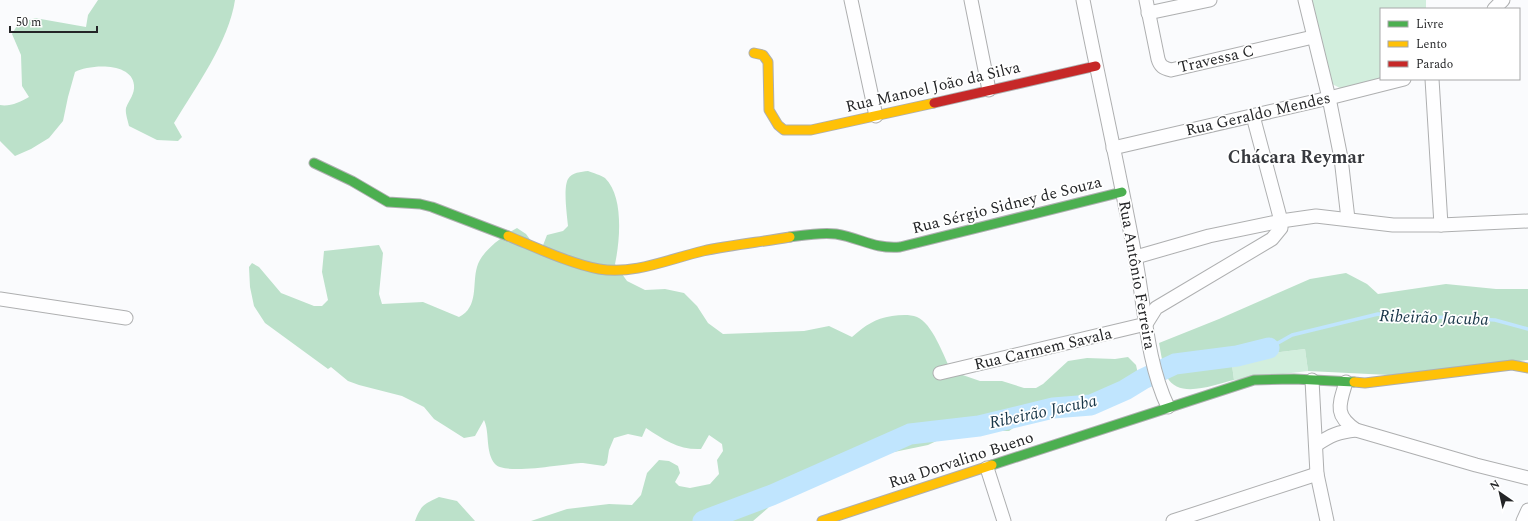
<svg xmlns="http://www.w3.org/2000/svg" width="1528" height="521" font-family="Spectral,serif">
<rect width="100%" height="100%" fill="#fafbfd"/>
<g fill="#d2eedd">
<polygon points="1309,0 1426,0 1426,9 1381,9 1381,79 1342,89 1330,83"/>
<polygon points="1305,349 1308,371 1234,380 1231,358"/>
</g>
<g fill="#bce1ca">
<path d="M98 0H235C229 41 196 87 174 123L182 137 178 141 157 140 129 126C128 121 125 113 126 108 129 100 135 94 134 85 132 62 90 64 75 72L68 97 63 121 49 138 31 149 15 156 0 141V105C9 107 21 102 29 97L22 86 21 55 12 34 18 24 35 18 86 27 88 15Z"/>
<path d="M588 171C593 173 601 175 605 178 624 196 620 241 615 264L627 281 645 290 665 289 684 293 697 306 708 323 723 334 804 331 829 326 852 337C866 325 874 319 892 316 900 315 909 314 917 317 932 323 944 356 951 371L980 381H1002L1024 388H1036L1043 384 1068 361 1087 358 1115 359 1128 357 1136 365 1138 374 1134 381 1123 387 1083 400 1061 402 1042 408 1009 431H1003L984 425 973 427 969 433 970 435 947 436 928 445 870 457 847 460 814 473 771 502 768 508 753 521H531L567 509 609 504 632 505 641 495 647 473 659 460 669 461 678 466 680 473 675 482 679 486 690 488 710 484 719 474 717 460 723 451 722 444 709 435 701 449C679 450 664 440 646 428L642 437 628 434 614 438 609 450 607 463 604 466C597 465 590 464 583 463 566 463 506 476 495 464 485 452 490 433 484 420L475 436 464 438 434 419 424 407 402 396 359 385 348 381 331 367 328 369 265 323 254 306 250 287 249 267 252 263 259 267 281 293 314 306H322L328 300 322 272 324 251 379 245 383 253 379 294 382 304 423 302 459 317C479 307 472 284 477 267 482 250 503 236 517 228L526 234 540 253 547 235 563 231 568 226C567 215 563 188 568 179 572 172 581 172 588 171Z"/>
<path d="M1346 273 1367 284 1378 294 1446 284 1496 289H1528V360L1389 375 1308 371 1305 349 1231 358 1234 380C1215 384 1179 400 1167 377 1163 367 1161 354 1159 343L1219 319 1310 279Z"/>
<path d="M439 497 457 501 475 521H415C421 505 424 504 439 497Z"/>
</g>
<g fill="none" stroke-linecap="round" stroke-linejoin="round">
<polyline stroke="#c0e5fe" stroke-width="3.5" points="1269,348 1292,335 1378,314 1495,320 1528,329"/>
<polyline stroke="#c0e5fe" stroke-width="21" points="703,521 772,495 910,434 979,426 1053,408 1091,405 1125,390 1143,379 1175,364 1237,356 1269,348"/>
<defs>
<g id="street">
<polyline points="851,0 876,116"/>
<polyline points="971,0 989,90"/>
<path d="M1083 0C1100 86 1119 170 1135 256 1145 306 1146 360 1168 407"/>
<path d="M1146 0 1158 59C1160 66 1163 68 1171 70L1313 37"/>
<polyline points="1305,0 1329,98 1341,158 1348,219"/>
<polyline points="1494,9 1503,0"/>
<polyline points="1148,13 1210,0"/>
<polyline points="1432,79 1441,225"/>
<polyline points="1113,148 1329,98 1404,79"/>
<polyline points="1136,257 1209,236 1281,221 1316,216 1393,225 1441,225 1528,221"/>
<polyline points="0,299 126,318"/>
<polyline points="940,373 1146,324 1156,308 1272,239 1281,228 1281,221 1253,116"/>
<polyline points="1312,380 1317,474 1327,521"/>
<path d="M1346 382C1339 405 1334 415 1356 430"/>
<path d="M1316 445C1331 435 1338 432 1356 430L1476 465 1528 478"/>
<polyline points="987,468 1004,521"/>
<polyline points="1173,521 1317,474"/>
<polyline points="1523,521 1528,510"/>
</g>
<g id="fast">
<polyline points="314,163 352,181 388,202 420,204 432,207 508,236"/>
<path d="M790 237C805 235 821 232 836 234 861 238 873 249 900 247L1122 192"/>
<polyline points="992,465 1254,380 1294,379 1354,382"/>
</g>
<g id="slow">
<polyline points="754,53 763,55 768,62 769,110 778,125 784,130 811,130 934,103"/>
<path d="M508 236C535 247 571 264 599 269 634 275 669 259 703 251 731 245 761 242 790 237"/>
<polyline points="1354,382 1365,383 1512,365 1528,368"/>
<polyline points="822,521 992,465"/>
</g>
<polyline id="jam" points="934,103 1096,66"/>
</defs>
<use href="#street" stroke="#aeafb0" stroke-width="15"/>
<use href="#fast" stroke="#aeafb0" stroke-width="11"/>
<use href="#slow" stroke="#aeafb0" stroke-width="11"/>
<use href="#jam" stroke="#aeafb0" stroke-width="11"/>
<use href="#street" stroke="#fefeff" stroke-width="13"/>
<use href="#fast" stroke="#4caf50" stroke-width="9"/>
<use href="#slow" stroke="#ffc107" stroke-width="9"/>
<use href="#jam" stroke="#c62828" stroke-width="9"/>
</g>
<g text-anchor="middle" dominant-baseline="central" stroke-width="3.5" stroke-linejoin="round" paint-order="stroke">
<g font-size="16" fill="#242527" stroke="#fff">
<text transform="translate(1216 59) rotate(-13)">Travessa C</text>
<text transform="translate(933 87) rotate(-13)">Rua Manoel João da Silva</text>
<text transform="translate(1258 114) rotate(-13)">Rua Geraldo Mendes</text>
<text transform="translate(1007 205) rotate(-14)">Rua Sérgio Sidney de Souza</text>
<text transform="translate(1137 275) rotate(80)">Rua Antônio Ferreira</text>
<text transform="translate(1043 349) rotate(-13)">Rua Carmem Savala</text>
<text transform="translate(961 460) rotate(-18)">Rua Dorvalino Bueno</text>
</g>
<g font-size="17" font-style="italic" fill="#173547" stroke="#fff">
<text transform="translate(1434 318) rotate(2)">Ribeirão Jacuba</text>
<text transform="translate(1043 412) rotate(-12)">Ribeirão Jacuba</text>
</g>
<g font-size="18" font-weight="bold" fill="#37393e" stroke="#fff">
<text x="1296" y="157">Chácara Reymar</text>
</g>
</g>
<rect x="1380" y="8" width="140" height="72" fill="#ffffff" stroke="#a7a8a9"/>
<rect x="1388" y="21" width="20" height="6" fill="#4caf50" stroke="#a7a8a9"/>
<text x="1416" y="28" font-size="12" fill="#242527">Livre</text>
<rect x="1388" y="41" width="20" height="6" fill="#ffc107" stroke="#a7a8a9"/>
<text x="1416" y="48" font-size="12" fill="#242527">Lento</text>
<rect x="1388" y="61" width="20" height="6" fill="#c62828" stroke="#a7a8a9"/>
<text x="1416" y="68" font-size="12" fill="#242527">Parado</text>
<g transform="translate(1500 493) rotate(326)" stroke="#ffffff" stroke-width="3" paint-order="stroke">
<path d="M0-3L7 15L0 10L-7 15Z" fill="#242527"/>
<text y="-6" font-size="11" font-weight="bold" text-anchor="middle" fill="#242527">N</text>
</g>
<path d="M10 26v6h87v-6" fill="none" stroke="#242527" stroke-width="2"/>
<text x="16" y="26" font-size="12" fill="#242527" stroke="#ffffff" stroke-width="3" paint-order="stroke">50 m</text>
</svg>
